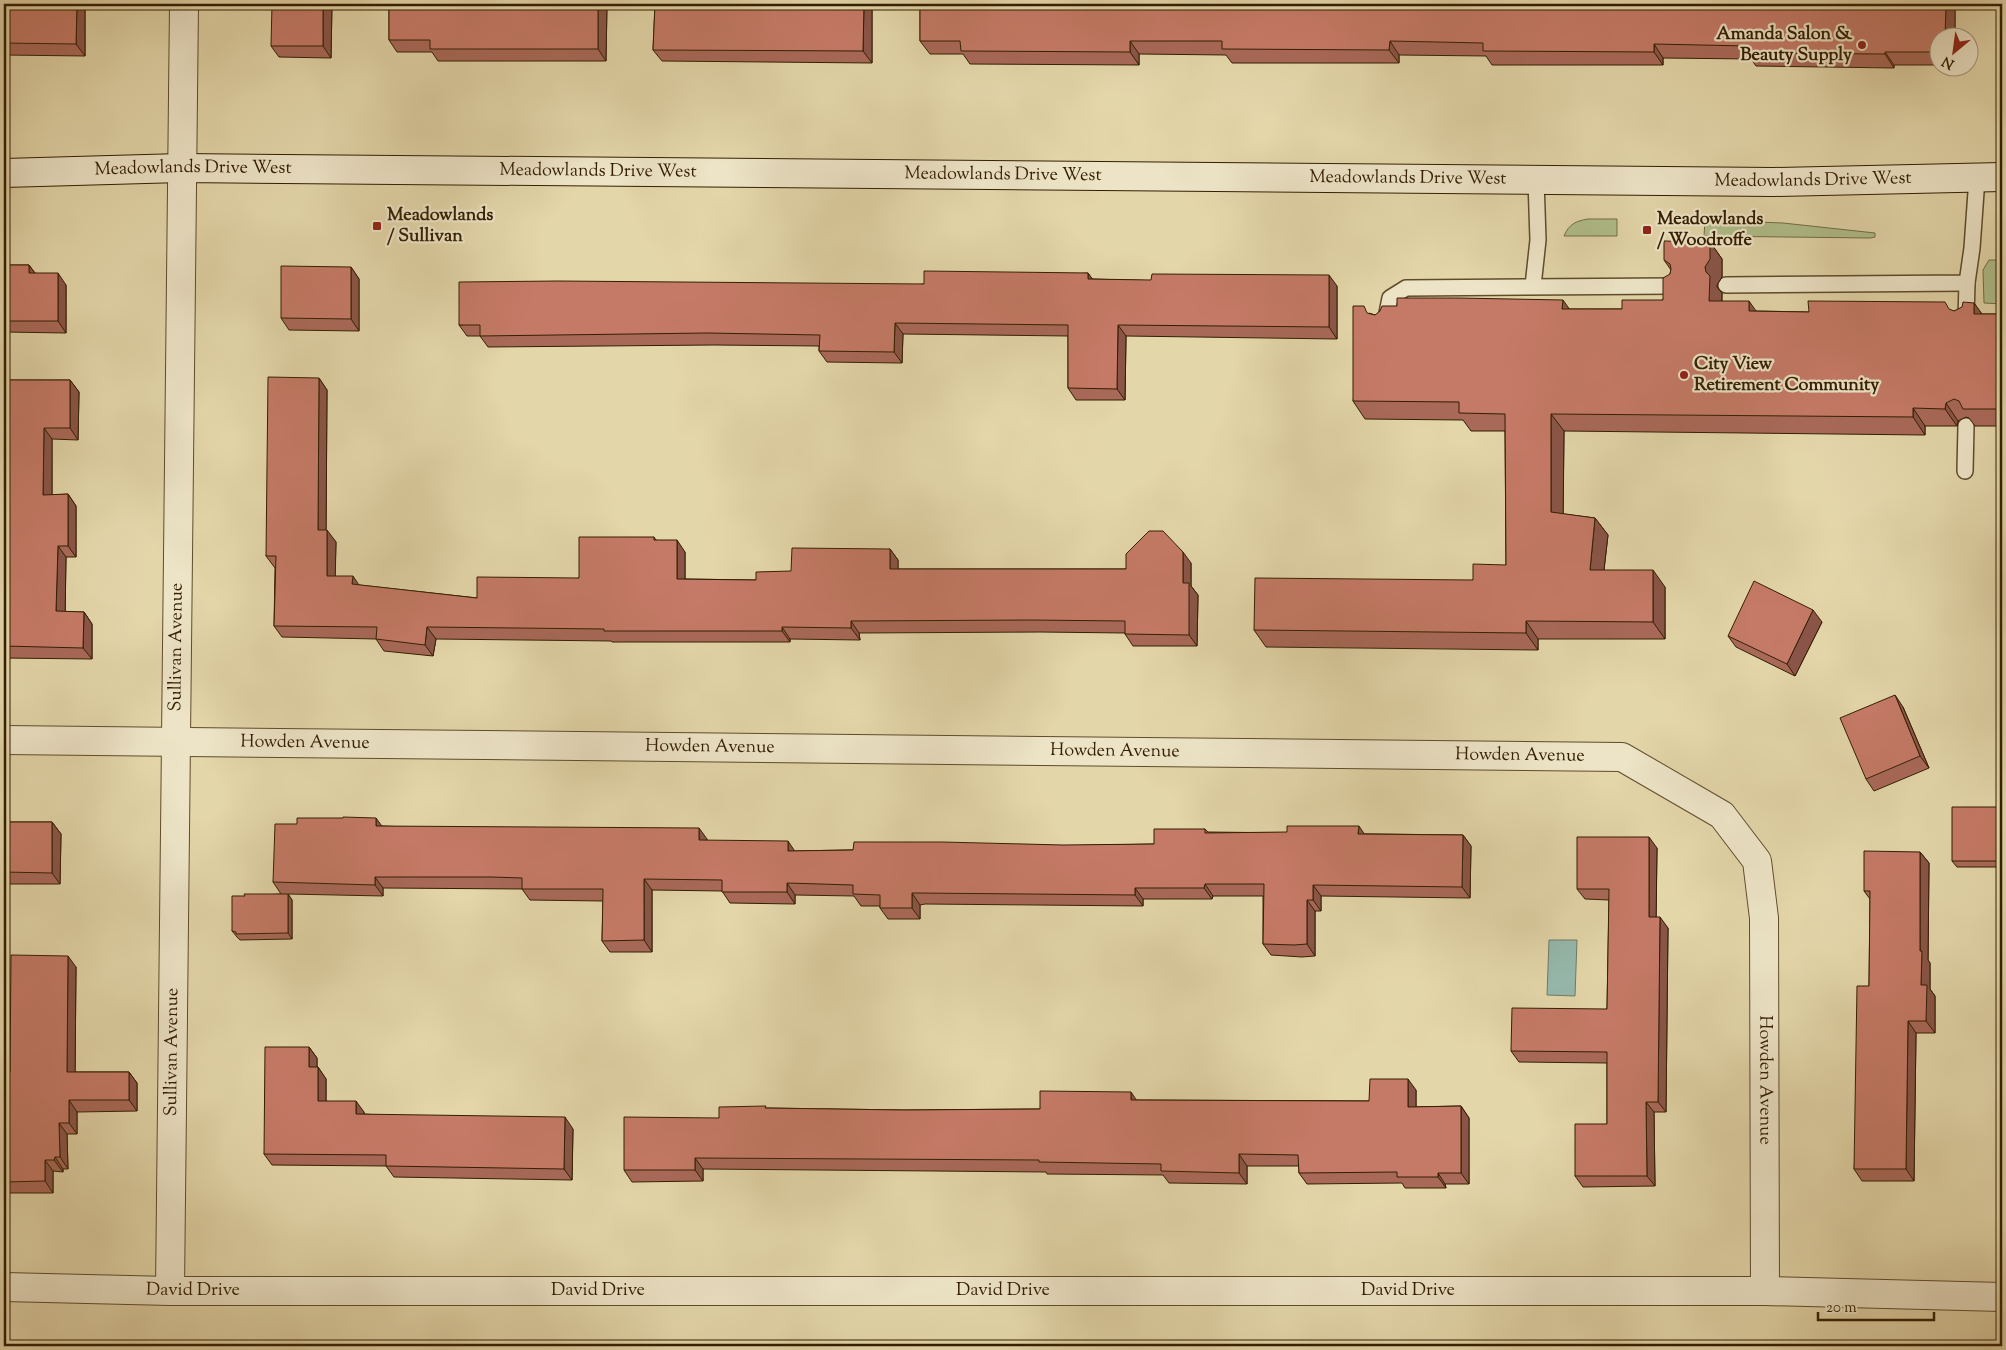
<svg xmlns="http://www.w3.org/2000/svg" width="2006" height="1350" font-family="'Sorts Mill Goudy',serif">
<rect width="100%" height="100%" fill="#e3d6a9"/>
<filter id="stains"><feTurbulence type="fractalNoise" baseFrequency=".004" numOctaves="4"/><feColorMatrix values="0 0 0 0 .2 0 0 0 0 .09 0 0 0 0 .02 0 0 0 .5 -.17"/></filter>
<radialGradient id="worn" r=".72"><stop offset=".6" stop-color="#630" stop-opacity="0"/><stop offset="1" stop-color="#630" stop-opacity=".3"/></radialGradient>
<g fill="#b0be8a" stroke="#726e46">
<path d="M1588 219H1617V236H1564C1569 224 1576 221 1588 219Z"/>
<polygon points="1705,220 1783,223 1875,233 1875,237 1870,238 1704,236"/>
<polygon points="1989,260 2002,260 2002,304 1984,303 1983,270"/>
</g>
<polygon fill="#95b9ad" stroke="#6e7b68" points="1549,940 1577,940 1575,996 1547,995"/>
<g fill="none" stroke-linecap="round" stroke-linejoin="round">
<defs>
<g id="service">
<polyline points="1726,285 1967,283 1972,248 1977,178"/>
<polyline points="1533,286 1538,240 1536,180"/>
<polyline points="1966,319 1967,283"/>
<polyline points="1385,323 1390,298 1406,288 1674,286"/>
<polyline points="1965,471 1966,426"/>
</g>
<g id="minor">
<path id="s1" d="M4 740 1622 757 1722 815 1757 861 1764 918 1765 1291"/>
<path id="s2" d="M4 1287 170 1291H1765L2002 1297"/>
<path id="s3" d="M170 1291 184 4"/>
</g>
<g id="secondary">
<path id="s4" d="M4 173 181 168 1774 182 2002 177"/>
</g>
</defs>
<use href="#service" stroke="#5f4c2b" stroke-width="18"/>
<use href="#minor" stroke="#5f4c2b" stroke-width="30"/>
<use href="#secondary" stroke="#331e01" stroke-width="30"/>
<use href="#service" stroke="#ede4c7" stroke-width="15"/>
<use href="#minor" stroke="#ede4c7" stroke-width="28"/>
<use href="#secondary" stroke="#ede4c7" stroke-width="28"/>
</g>
<g fill="#a96959" stroke="#331e01">
<polygon points="4,4 85,4 85,56 4,55"/>
<polygon points="332,4 331,58 279,57 271,46"/>
<polygon points="389,4 607,4 606,61 438,61 432,52 397,52 389,40"/>
<polygon points="655,4 872,4 872,63 662,61 653,50"/>
<polygon points="920,4 1955,4 1955,38 1938,38 1938,65 1894,65 1894,68 1756,66 1751,59 1663,58 1663,65 1492,65 1486,56 1399,55 1399,63 1232,63 1226,55 1139,54 1139,65 970,64 963,54 930,54 920,41"/>
<polygon points="1710,242 1722,259 1722,277 1717,285 1717,287 1722,293 1722,301 1755,311 1809,312 1950,310 1954,311 1974,303 1982,314 1997,314 2002,321 2002,426 1975,426 1969,418 1966,417 1958,421 1957,426 1925,426 1925,435 1564,431 1563,514 1595,518 1608,535 1604,570 1665,587 1665,639 1538,639 1538,650 1266,647 1254,630 1473,580 1506,565 1505,431 1471,431 1463,420 1365,419 1353,401 1369,313 1375,315 1569,309 1622,309 1663,300 1671,270 1664,260"/>
<polygon points="4,265 29,265 35,273 66,285 66,333 4,332"/>
<polygon points="351,267 359,279 359,331 289,330 281,318"/>
<polygon points="1088,273 1092,279 1337,286 1337,339 1126,336 1125,400 1076,400 1068,388 1068,336 903,334 902,363 827,362 819,351 819,346 714,345 488,347 480,336 467,336 459,325 924,284"/>
<polygon points="319,378 327,390 326,530 336,542 335,576 359,585 477,598 579,578 654,537 656,540 685,552 685,579 756,580 890,549 898,560 898,569 1126,569 1191,563 1191,586 1198,595 1197,646 1133,646 1125,634 1125,633 1040,632 859,633 860,640 790,639 790,642 612,642 611,641 436,639 433,656 384,651 376,639 282,637 274,626 275,568 266,556"/>
<polygon points="4,380 70,380 79,392 78,440 52,439 52,495 68,494 76,506 76,557 66,557 65,612 84,612 92,624 92,659 4,658"/>
<polygon points="1822,622 1795,676 1736,647 1728,636"/>
<polygon points="1903,707 1929,768 1874,791 1866,779"/>
<polygon points="2001,807 2002,809 2002,867 1957,867 1952,861"/>
<polygon points="4,822 52,822 61,834 60,884 4,884"/>
<polygon points="297,824 382,826 707,839 707,841 794,851 1154,844 1205,829 1208,832 1463,835 1471,846 1470,898 1321,896 1321,911 1315,911 1315,956 1302,957 1271,955 1263,944 1263,896 1213,896 1212,899 1143,899 1143,906 925,904 920,905 920,919 888,919 880,908 880,906 861,906 854,896 795,895 795,904 730,903 722,891 652,890 652,952 610,952 602,941 603,901 530,900 522,889 383,888 383,896 288,894 292,900 292,939 240,940 237,937 232,931 245,896 281,894 273,882"/>
<polygon points="1657,848 1656,917 1668,928 1666,1112 1654,1112 1655,1186 1583,1187 1575,1176 1607,1124 1607,1063 1519,1062 1511,1051 1607,1009 1609,900 1585,899 1577,889"/>
<polygon points="1920,852 1929,863 1928,960 1930,963 1930,989 1935,996 1935,1033 1916,1033 1914,1181 1862,1181 1854,1169 1869,986 1870,899 1864,891"/>
<polygon points="76,967 75,1072 129,1072 137,1083 137,1111 77,1112 77,1134 67,1134 68,1169 63,1169 63,1172 53,1171 53,1193 4,1193 4,1080 6,1080 10,1072"/>
<polygon points="309,1047 317,1058 317,1067 318,1067 326,1079 326,1101 364,1112 364,1114 573,1129 572,1180 394,1177 386,1166 272,1165 264,1154"/>
<polygon points="1416,1090 1416,1107 1461,1106 1469,1118 1469,1184 1445,1184 1446,1188 1405,1188 1402,1183 1307,1184 1299,1173 1299,1166 1247,1166 1247,1184 1169,1183 1163,1175 1047,1174 1046,1172 703,1169 703,1181 632,1182 624,1170 719,1118 767,1108 904,1110 1040,1109 1136,1100 1369,1101"/>
</g>
<g fill="#8a5548" stroke="#331e01">
<polygon points="77,4 85,4 85,56 76,44"/>
<polygon points="323,4 332,4 331,58 323,46"/>
<polygon points="598,4 607,4 606,61 598,49"/>
<polygon points="864,4 872,4 872,63 863,51"/>
<polygon points="1946,4 1955,4 1955,38 1945,38"/>
<polygon points="1130,41 1139,54 1139,65 1130,52"/>
<polygon points="1390,41 1399,55 1399,63 1389,50"/>
<polygon points="1654,44 1663,58 1663,65 1654,52"/>
<polygon points="1885,52 1894,65 1894,68 1885,54"/>
<polygon points="1710,242 1722,259 1722,277 1717,285 1717,287 1722,293 1721,318 1709,301 1705,267"/>
<polygon points="29,265 37,276 29,273"/>
<polygon points="351,267 359,279 359,331 351,319"/>
<polygon points="58,273 66,285 66,333 58,321"/>
<polygon points="1088,273 1096,284 1088,279"/>
<polygon points="1329,275 1337,286 1337,339 1329,327"/>
<polygon points="1563,300 1575,317 1562,309"/>
<polygon points="1749,301 1761,318 1749,311"/>
<polygon points="1974,303 1986,320 1974,314"/>
<polygon points="1997,314 2002,321 2002,358 1997,350"/>
<polygon points="895,323 903,334 902,363 894,352"/>
<polygon points="1118,325 1126,336 1125,400 1117,389"/>
<polygon points="319,378 327,390 326,542 318,530"/>
<polygon points="70,380 79,392 78,440 70,428"/>
<polygon points="1946,403 1958,421 1957,426 1945,409"/>
<polygon points="1913,408 1925,426 1925,435 1913,417"/>
<polygon points="1551,414 1564,431 1563,530 1551,512"/>
<polygon points="44,428 52,439 52,506 43,495"/>
<polygon points="68,494 76,506 76,557 68,546"/>
<polygon points="1595,518 1608,535 1602,587 1590,570"/>
<polygon points="327,530 336,542 335,588 327,576"/>
<polygon points="677,540 685,552 685,591 677,579"/>
<polygon points="58,546 66,557 65,623 56,611"/>
<polygon points="890,549 898,560 898,580 890,569"/>
<polygon points="1183,552 1191,563 1191,586 1198,595 1197,646 1189,635 1183,583"/>
<polygon points="1653,570 1665,587 1665,639 1653,622"/>
<polygon points="353,576 361,588 352,584"/>
<polygon points="1813,610 1822,622 1795,676 1787,664"/>
<polygon points="84,612 92,624 92,659 83,648"/>
<polygon points="851,621 859,633 860,640 851,628"/>
<polygon points="1526,621 1538,639 1538,650 1526,633"/>
<polygon points="427,627 436,639 433,656 425,645"/>
<polygon points="782,627 790,639 790,642 782,631"/>
<polygon points="1895,695 1903,707 1929,768 1920,756"/>
<polygon points="2001,807 2002,809 2002,864 2000,861"/>
<polygon points="376,818 384,829 376,826"/>
<polygon points="52,822 61,834 60,884 52,873"/>
<polygon points="1359,826 1367,838 1358,834"/>
<polygon points="699,828 707,839 707,852 699,840"/>
<polygon points="1463,835 1471,846 1470,898 1462,887"/>
<polygon points="1649,837 1657,848 1656,927 1649,917"/>
<polygon points="788,841 796,853 788,851"/>
<polygon points="1920,852 1929,863 1928,960 1930,963 1930,989 1935,996 1935,1033 1926,1021 1921,985 1920,951"/>
<polygon points="375,877 383,888 383,896 375,885"/>
<polygon points="644,879 652,890 652,952 644,940"/>
<polygon points="787,883 795,895 795,904 787,892"/>
<polygon points="1205,884 1213,896 1212,899 1204,888"/>
<polygon points="1313,885 1321,896 1321,911 1313,900"/>
<polygon points="1135,888 1143,899 1143,906 1135,895"/>
<polygon points="912,893 920,905 920,919 912,908"/>
<polygon points="288,894 292,900 292,939 288,933"/>
<polygon points="1307,900 1315,911 1315,956 1307,944"/>
<polygon points="1660,917 1668,928 1666,1112 1658,1102"/>
<polygon points="68,956 76,967 75,1083 67,1072"/>
<polygon points="1908,1021 1916,1033 1914,1181 1906,1169"/>
<polygon points="309,1047 317,1058 317,1079 309,1067"/>
<polygon points="318,1067 326,1079 326,1113 318,1101"/>
<polygon points="129,1072 137,1083 137,1111 129,1100"/>
<polygon points="1408,1079 1416,1090 1416,1118 1408,1107"/>
<polygon points="1131,1092 1139,1104 1131,1100"/>
<polygon points="69,1100 77,1112 77,1134 69,1123"/>
<polygon points="356,1101 364,1112 364,1126 356,1114"/>
<polygon points="1646,1102 1654,1112 1655,1186 1647,1176"/>
<polygon points="1461,1106 1469,1118 1469,1184 1461,1173"/>
<polygon points="565,1117 573,1129 572,1180 564,1169"/>
<polygon points="59,1123 67,1134 68,1169 60,1157"/>
<polygon points="1239,1154 1247,1166 1247,1184 1239,1173"/>
<polygon points="55,1157 63,1169 63,1172 54,1160"/>
<polygon points="695,1158 703,1169 703,1181 695,1170"/>
<polygon points="45,1160 53,1171 53,1193 45,1181"/>
<polygon points="1438,1173 1445,1184 1446,1188 1438,1177"/>
</g>
<g fill="#c57a67" stroke="#331e01">
<polygon points="4,4 77,4 76,44 4,43"/>
<polygon points="272,4 323,4 323,46 271,46"/>
<polygon points="389,4 598,4 598,49 430,49 430,40 389,40"/>
<polygon points="655,4 864,4 863,51 653,50"/>
<polygon points="920,4 1946,4 1945,38 1938,38 1938,52 1885,52 1885,54 1747,53 1747,46 1654,44 1654,52 1483,51 1483,43 1390,41 1389,50 1222,49 1222,41 1130,41 1130,52 961,51 960,41 920,41"/>
<polygon points="1664,241 1710,242 1710,259 1705,267 1706,272 1710,276 1709,301 1749,301 1749,311 1809,312 1808,301 1945,302 1949,309 1954,311 1962,307 1963,302 1974,303 1974,314 1997,314 1997,350 2002,351 2002,409 1963,409 1959,401 1954,399 1946,403 1945,409 1913,408 1913,417 1551,414 1551,512 1595,518 1590,570 1653,570 1653,622 1526,621 1526,633 1254,630 1255,578 1473,580 1473,564 1506,565 1505,414 1459,413 1459,402 1353,401 1353,306 1364,306 1367,313 1375,315 1380,311 1382,306 1397,306 1397,298 1459,298 1563,300 1562,309 1622,309 1622,300 1663,300 1663,278 1670,274 1671,269 1670,264 1664,260"/>
<polygon points="4,265 29,265 29,273 58,273 58,321 4,321"/>
<polygon points="281,266 351,267 351,319 281,318"/>
<polygon points="924,271 1088,273 1088,279 1151,280 1152,274 1329,275 1329,327 1118,325 1117,389 1068,388 1068,325 895,323 894,352 819,351 820,335 707,333 480,336 480,325 459,325 459,282 558,281 924,284"/>
<polygon points="268,377 319,378 318,530 327,530 327,576 353,576 352,584 477,598 477,577 579,578 579,537 654,537 654,540 677,540 677,579 756,580 756,572 791,571 792,548 890,549 890,569 1126,569 1126,554 1149,531 1163,531 1183,552 1183,583 1189,583 1189,635 1125,634 1125,621 1031,620 851,621 851,628 782,627 782,631 604,631 604,629 427,627 425,645 376,639 377,627 274,626 276,556 266,556"/>
<polygon points="4,380 70,380 70,428 44,428 43,495 68,494 68,546 58,546 56,611 84,612 83,648 4,646"/>
<polygon points="1754,581 1813,610 1787,664 1728,636"/>
<polygon points="1895,695 1920,756 1866,779 1840,718"/>
<polygon points="1952,807 2001,807 2000,861 1952,861"/>
<polygon points="343,817 376,818 376,826 699,828 699,840 788,841 788,851 853,850 854,842 942,842 1063,845 1154,844 1154,829 1205,829 1205,833 1287,832 1287,826 1359,826 1358,834 1463,835 1462,887 1313,885 1313,900 1307,900 1307,944 1294,945 1263,944 1264,884 1205,884 1204,888 1135,888 1135,895 917,893 912,893 912,908 880,908 880,895 853,894 853,885 787,883 787,892 722,892 722,880 644,879 644,940 602,941 603,889 522,889 522,878 492,877 375,877 375,885 273,882 275,824 297,824 297,818 343,818"/>
<polygon points="4,822 52,822 52,873 4,872"/>
<polygon points="1577,837 1649,837 1649,917 1660,917 1658,1102 1646,1102 1647,1176 1575,1176 1575,1124 1607,1124 1607,1052 1511,1051 1512,1008 1607,1009 1609,889 1577,889"/>
<polygon points="1864,851 1920,852 1920,951 1922,951 1921,985 1927,985 1926,1021 1908,1021 1906,1169 1854,1169 1857,986 1869,986 1870,891 1864,891"/>
<polygon points="244,894 288,894 288,933 236,934 236,932 232,931 232,896 245,896"/>
<polygon points="11,955 68,956 67,1072 129,1072 129,1100 69,1100 69,1123 59,1123 60,1157 55,1157 54,1160 45,1160 45,1181 4,1182 4,1080 6,1080 6,1072 10,1072"/>
<polygon points="265,1047 309,1047 309,1067 318,1067 318,1101 356,1101 356,1114 565,1117 564,1169 386,1166 386,1155 264,1154"/>
<polygon points="1370,1079 1408,1079 1408,1107 1461,1106 1461,1173 1438,1173 1438,1177 1397,1177 1397,1172 1299,1173 1298,1155 1239,1154 1239,1173 1161,1171 1161,1164 1039,1162 1039,1160 695,1158 695,1170 624,1170 624,1117 719,1118 719,1107 766,1106 765,1108 904,1110 1040,1109 1040,1091 1131,1092 1131,1100 1369,1101"/>
</g>
<g fill="#8f2418" stroke="#ede4c7" stroke-width="2">
<circle cx="1862" cy="45" r="5"/>
<rect x="372" y="221" width="10" height="10" rx="2.5"/>
<rect x="1642" y="225" width="10" height="10" rx="2.5"/>
<circle cx="1684" cy="375" r="5"/>
</g>
<g text-anchor="middle" dominant-baseline="central" stroke-width="4.5" stroke-linejoin="round" paint-order="stroke">
<g font-size="18" font-weight="bold" fill="#331e01" stroke="#ede4c7" text-anchor="start">
<text x="1852" y="35" text-anchor="end">Amanda Salon &amp;<tspan x="1852" dy="21">Beauty Supply</tspan></text>
<text x="387" y="216">Meadowlands<tspan x="387" dy="21">/ Sullivan</tspan></text>
<text x="1657" y="220">Meadowlands<tspan x="1657" dy="21">/ Woodroffe</tspan></text>
<text x="1694" y="365">City View<tspan x="1694" dy="21">Retirement Community</tspan></text>
</g>
<g font-size="18" fill="#331e01" stroke="#ede4c7">
<text stroke="none"><textPath href="#s4" startOffset="189">Meadowlands Drive West</textPath></text>
<text stroke="none"><textPath href="#s4" startOffset="594">Meadowlands Drive West</textPath></text>
<text stroke="none"><textPath href="#s4" startOffset="999">Meadowlands Drive West</textPath></text>
<text stroke="none"><textPath href="#s4" startOffset="1404">Meadowlands Drive West</textPath></text>
<text stroke="none"><textPath href="#s4" startOffset="1809">Meadowlands Drive West</textPath></text>
<text stroke="none"><textPath href="#s3" startOffset="644">Sullivan Avenue</textPath></text>
<text stroke="none"><textPath href="#s1" startOffset="301">Howden Avenue</textPath></text>
<text stroke="none"><textPath href="#s1" startOffset="706">Howden Avenue</textPath></text>
<text stroke="none"><textPath href="#s1" startOffset="1111">Howden Avenue</textPath></text>
<text stroke="none"><textPath href="#s1" startOffset="1516">Howden Avenue</textPath></text>
<text stroke="none"><textPath href="#s3" startOffset="239">Sullivan Avenue</textPath></text>
<text stroke="none"><textPath href="#s1" startOffset="2011">Howden Avenue</textPath></text>
<text stroke="none"><textPath href="#s2" startOffset="189">David Drive</textPath></text>
<text stroke="none"><textPath href="#s2" startOffset="594">David Drive</textPath></text>
<text stroke="none"><textPath href="#s2" startOffset="999">David Drive</textPath></text>
<text stroke="none"><textPath href="#s2" startOffset="1404">David Drive</textPath></text>
</g>
</g>
<rect width="2006" height="1350" fill="none" stroke="#e3d6a9" stroke-width="20"/>
<rect x="5" y="5" width="1996" height="1340" fill="none" stroke="#331e01" stroke-width="2.5"/>
<rect x="10" y="10" width="1986" height="1330" fill="none" stroke="#331e01"/>
<g transform="translate(1954 52) rotate(209)"><circle r="24" fill="#ede4c7" stroke="#a39578"/>
<path d="M0-4L9 19L0 12L-9 19Z" fill="#8f2418"/>
<text y="-8" font-size="14" font-weight="bold" text-anchor="middle" fill="#331e01">N</text>
</g>
<path d="M1818 1312v8h116v-8" fill="none" stroke="#331e01" stroke-width="2.5"/>
<text x="1826" y="1312" font-size="15" fill="#331e01" stroke="#ede4c7" stroke-width="4" paint-order="stroke">20 m</text>
<rect width="100%" height="100%" filter="url(#stains)"/>
<rect width="100%" height="100%" fill="url(#worn)"/>
</svg>
